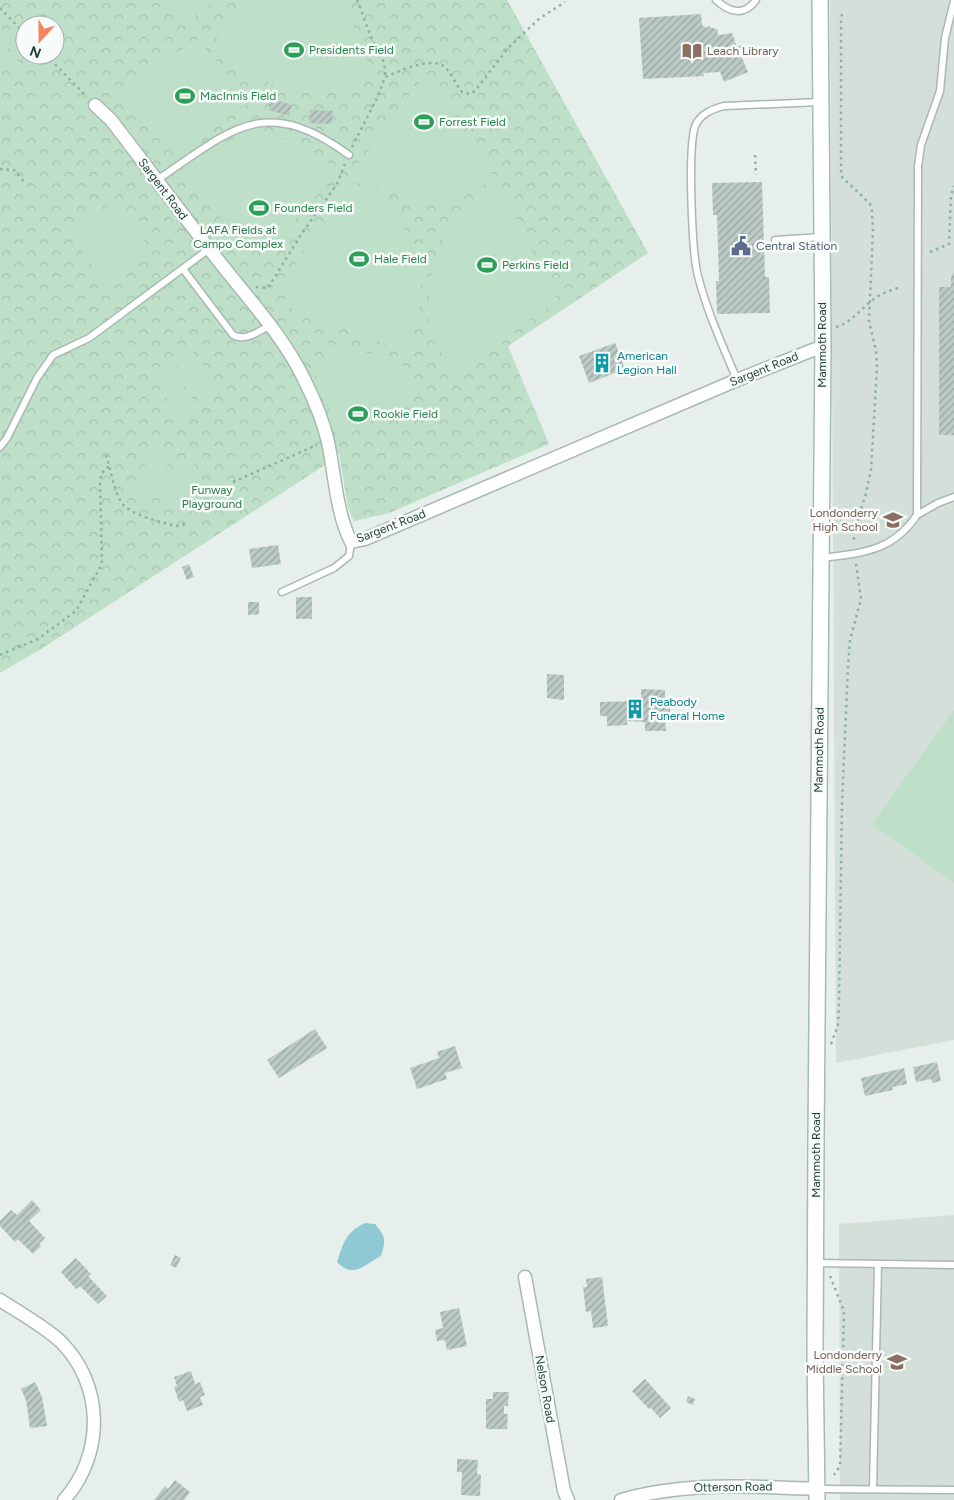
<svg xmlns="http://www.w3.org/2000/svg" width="954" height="1500" font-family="Figtree,sans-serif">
<defs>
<pattern id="forest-crowns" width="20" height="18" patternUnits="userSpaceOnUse" patternTransform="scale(1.25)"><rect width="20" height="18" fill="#bfe0c8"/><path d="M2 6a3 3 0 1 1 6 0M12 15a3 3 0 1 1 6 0" fill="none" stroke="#a4c1ad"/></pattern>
<pattern id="building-hatch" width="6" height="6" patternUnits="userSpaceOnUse" patternTransform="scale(1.25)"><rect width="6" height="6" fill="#bbcac4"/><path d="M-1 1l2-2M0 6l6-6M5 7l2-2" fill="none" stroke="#98a6a0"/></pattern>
</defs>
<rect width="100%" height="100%" fill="#e6efeb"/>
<g fill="#d4dfda">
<polygon points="830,0 954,0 954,1040 836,1063"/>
<polygon points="954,1215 954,1500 840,1500 839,1224"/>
</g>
<path fill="url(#forest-crowns)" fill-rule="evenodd" d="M0 0H507L648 253 508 346 549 444 389 513 354 521 348 508 339 453 322 467 41 649 0 673ZM25 25H55V55H25Z"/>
<g fill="#bfe0c8">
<polygon points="170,0 217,0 187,21"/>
<path d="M253 0H342L374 76C314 111 245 89 212 30Z"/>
<polygon points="197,39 250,101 174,154 120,90"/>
<polygon points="0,41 18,61 0,73"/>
<path d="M426 72 494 177C486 183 477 191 468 194 424 209 390 196 353 172Z"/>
<polygon points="267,136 294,141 321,158 335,170 269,250 240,245 185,168 205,151 237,138"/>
<path d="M349 179C367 191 385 204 399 221 430 259 424 309 407 352L291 308 284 285Z"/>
<path d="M500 188 558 301 455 372C446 360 437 347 432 332 426 311 429 269 438 249 445 235 457 220 468 209 476 200 489 194 500 188Z"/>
<polygon points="114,201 152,253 106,285 69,234"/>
<path d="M352 350C381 356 409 360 422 389L343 439 312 365 332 354Z"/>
<polygon points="193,352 219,388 202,400 176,364"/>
<polygon points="170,368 196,405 180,416 154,380"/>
<polygon points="152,448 171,456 154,497 135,490"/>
<polygon points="177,458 197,466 181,508 161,500"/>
<polygon points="954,710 954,883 872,824"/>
</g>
<path fill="#8ec9d4" d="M365 1223 375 1224C386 1237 386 1240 381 1256 364 1265 353 1279 337 1262 344 1242 345 1233 365 1223Z"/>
<g fill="url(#building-hatch)">
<polygon points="701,14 702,25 707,28 708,26 718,30 717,34 720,35 732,33 737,47 741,45 745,55 741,56 748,72 724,82 720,72 703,73 704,76 643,79 639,18"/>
<polygon points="272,99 292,105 289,116 268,110"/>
<polygon points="310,110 333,111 332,124 309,123"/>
<polygon points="762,182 765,277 769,277 770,313 717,314 716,281 719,281 717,215 713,215 712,183"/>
<polygon points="954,271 954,435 939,435 939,287 951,287 951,278"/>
<polygon points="615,343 625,369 589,383 579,356"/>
<polygon points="278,545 281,564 252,568 249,549"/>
<polygon points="189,564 194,577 187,580 182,567"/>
<rect x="296" y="597" width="16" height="22"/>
<polygon points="248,602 259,602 259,614 248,615"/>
<polygon points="547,674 564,675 564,700 547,698"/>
<polygon points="641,689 665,690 665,706 670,706 670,715 665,715 666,731 645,731 645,722 627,721 627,725 607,726 607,716 600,716 600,702 641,701"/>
<polygon points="315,1029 327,1048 279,1078 267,1060"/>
<polygon points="455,1046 462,1068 445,1073 447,1079 417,1089 410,1068 439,1058 437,1052"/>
<polygon points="937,1062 941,1081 932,1083 931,1079 916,1082 913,1067"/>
<polygon points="904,1068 907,1084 892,1087 893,1090 865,1096 861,1078"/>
<polygon points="32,1200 41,1210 29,1221 45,1238 39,1244 41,1246 33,1254 18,1239 15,1242 0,1226 0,1221 11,1210 17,1215"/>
<polygon points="175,1255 181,1258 176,1268 170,1265"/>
<polygon points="76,1258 91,1274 88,1276 107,1296 98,1304 80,1286 76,1289 61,1272"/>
<polygon points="602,1277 608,1326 593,1328 591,1311 586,1312 583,1287 587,1287 586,1279"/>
<polygon points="459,1308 467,1346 447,1350 445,1340 437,1341 435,1330 443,1328 440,1312"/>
<polygon points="191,1371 195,1384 200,1382 205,1395 200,1397 203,1405 187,1411 183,1400 179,1402 174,1387 177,1386 174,1377"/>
<polygon points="645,1379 671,1408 660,1418 651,1408 649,1409 632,1391"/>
<polygon points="35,1382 42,1397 47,1426 30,1428 26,1400 21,1389"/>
<polygon points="493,1392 509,1392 508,1406 504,1406 504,1414 508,1414 507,1429 486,1429 486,1399 493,1399"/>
<polygon points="688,1396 695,1399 693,1405 686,1402"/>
<polygon points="457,1459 478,1460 477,1474 481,1475 480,1496 461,1495 462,1472 457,1472"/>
<polygon points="175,1480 190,1492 184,1500 154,1500 165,1486 168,1489"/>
</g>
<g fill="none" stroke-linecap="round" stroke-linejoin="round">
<defs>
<g id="lane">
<path d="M716 0C729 12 744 17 756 0"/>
<path d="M157 180C231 130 264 93 349 155"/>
<polyline points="775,240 822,237"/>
<path d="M183 269 233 335C246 342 259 331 271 325"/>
<path d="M737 380C723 346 707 312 698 276 692 254 687 142 696 124 702 113 713 109 724 106L820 102"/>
<polyline points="0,447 7,438 37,378 53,355 89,338 209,249"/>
<polyline points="917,515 938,503 954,497"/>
<path d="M821 558C862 553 892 552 917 515L918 166 921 145 940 91 945 38 954 1"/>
<polyline points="282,592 334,568 349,556 351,542"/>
<polyline points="816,1263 954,1265"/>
<polyline points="817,1489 954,1490"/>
<polyline points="873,1489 878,1264"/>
</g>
<g id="street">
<path d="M95 105 111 120C148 168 184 217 222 265 251 302 283 336 304 379 314 399 323 420 328 442 335 475 336 512 351 542L365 539 737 380 823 346"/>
<polyline points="525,1277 564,1491 568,1500"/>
<path d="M0 1300C20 1313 42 1325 60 1341 104 1384 105 1454 64 1500"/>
<path d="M621 1500C685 1482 751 1486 817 1489"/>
</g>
<polyline id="secondary" points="817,1500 815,1355 816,1138 823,346 820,0"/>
</defs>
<use href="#lane" stroke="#a8b8b2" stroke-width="9"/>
<use href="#street" stroke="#a8b8b2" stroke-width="15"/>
<use href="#secondary" stroke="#a4bbb3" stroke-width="18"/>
<g stroke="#86b3a5" stroke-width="2.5" stroke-dasharray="2.5 4" stroke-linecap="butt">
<path d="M357 0C362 12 366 25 371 37 378 53 386 57 385 77"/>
<polyline points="0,8 25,34"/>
<polyline points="842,14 841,20 841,176 864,198 870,204 872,211 873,231 869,321 876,351 877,367 871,470 866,493 854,532 854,544"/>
<polyline points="46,55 87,97"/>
<path d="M352 147 377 98 385 77C399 71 434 55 446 68 452 75 456 85 462 92L469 94 475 91 508 48 540 18 565 2"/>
<polyline points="755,155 756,175"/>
<polyline points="0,169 14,170 26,184"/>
<polyline points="930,252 949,244 951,195 954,186"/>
<polyline points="256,287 268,288 302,233 337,184 345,164"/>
<path d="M836 327C850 323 858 312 869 303 878 295 887 291 898 288"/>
<path d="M106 455C111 470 113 487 120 500 127 515 161 522 176 526L183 525 186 520"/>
<polyline points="233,482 317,445"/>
<polyline points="0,655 38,639 76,611 102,564 100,484 101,474 110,465"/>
<polyline points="831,1044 838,1025 839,1004 842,804 848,667 850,640 861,599 856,564"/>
<polyline points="830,1276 844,1311 840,1466 834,1475"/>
</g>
<use href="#lane" stroke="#fff" stroke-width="6"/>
<use href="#street" stroke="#fff" stroke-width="12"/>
<use href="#secondary" stroke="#fff" stroke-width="15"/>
</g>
<defs>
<symbol id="stadium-bare" viewBox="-9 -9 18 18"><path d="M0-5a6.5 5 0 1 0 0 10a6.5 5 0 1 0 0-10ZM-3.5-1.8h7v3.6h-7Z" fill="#2e9e5b" stroke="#f7fbf9" stroke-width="2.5" paint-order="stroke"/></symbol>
<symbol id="library-bare" viewBox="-9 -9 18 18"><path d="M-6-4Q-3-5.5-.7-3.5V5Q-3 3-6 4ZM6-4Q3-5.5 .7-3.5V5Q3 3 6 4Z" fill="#8d6e63" stroke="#f7fbf9" stroke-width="2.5" paint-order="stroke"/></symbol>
<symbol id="civic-bare" viewBox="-9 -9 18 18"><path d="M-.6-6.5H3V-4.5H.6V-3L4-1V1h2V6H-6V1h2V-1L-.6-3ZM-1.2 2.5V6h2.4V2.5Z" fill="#5c6f8a" stroke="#f7fbf9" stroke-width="2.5" paint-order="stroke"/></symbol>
<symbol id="building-bare" viewBox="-9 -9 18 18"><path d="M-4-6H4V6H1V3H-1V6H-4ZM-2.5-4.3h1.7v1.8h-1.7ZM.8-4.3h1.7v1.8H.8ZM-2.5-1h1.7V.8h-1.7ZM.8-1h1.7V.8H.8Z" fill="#0f9aa8" stroke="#f7fbf9" stroke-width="2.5" paint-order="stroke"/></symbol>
<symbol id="school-bare" viewBox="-9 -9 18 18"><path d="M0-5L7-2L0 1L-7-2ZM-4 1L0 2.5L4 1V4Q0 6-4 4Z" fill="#8d6e63" stroke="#f7fbf9" stroke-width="2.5" paint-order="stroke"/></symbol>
</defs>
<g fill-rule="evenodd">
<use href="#stadium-bare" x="280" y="36" width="28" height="28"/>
<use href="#library-bare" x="678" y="37" width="28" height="28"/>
<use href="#stadium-bare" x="171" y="82" width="28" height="28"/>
<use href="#stadium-bare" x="410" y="108" width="28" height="28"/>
<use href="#stadium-bare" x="245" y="194" width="28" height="28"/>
<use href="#civic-bare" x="727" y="232" width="28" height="28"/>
<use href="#stadium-bare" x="345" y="245" width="28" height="28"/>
<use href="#stadium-bare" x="473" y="251" width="28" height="28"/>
<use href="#building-bare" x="588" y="349" width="28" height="28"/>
<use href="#stadium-bare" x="344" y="400" width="28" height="28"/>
<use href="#school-bare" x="879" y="506" width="28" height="28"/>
<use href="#building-bare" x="621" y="695" width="28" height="28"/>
<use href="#school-bare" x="883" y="1348" width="28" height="28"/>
</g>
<g text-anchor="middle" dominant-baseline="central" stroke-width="5" stroke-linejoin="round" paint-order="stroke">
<g font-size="12" fill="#27864d" stroke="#f7fbf9" text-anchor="start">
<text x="309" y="50">Presidents Field</text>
<text x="200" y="96">MacInnis Field</text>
<text x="439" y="122">Forrest Field</text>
<text x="274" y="208">Founders Field</text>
<text x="374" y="259">Hale Field</text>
<text x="502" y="265">Perkins Field</text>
<text x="373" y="414">Rookie Field</text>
</g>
<g font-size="12" fill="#785e54" stroke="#f7fbf9" text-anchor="end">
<text x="707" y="51" text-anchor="start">Leach Library</text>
<text x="878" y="513">Londonderry<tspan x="878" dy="14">High School</tspan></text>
<text x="882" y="1355">Londonderry<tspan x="882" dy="14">Middle School</tspan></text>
</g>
<g font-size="12" fill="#24423a" stroke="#f7fbf9">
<text transform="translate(163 189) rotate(53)">Sargent Road</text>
<text transform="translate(822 345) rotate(-90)">Mammoth Road</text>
<text transform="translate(764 369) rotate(-22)">Sargent Road</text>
<text transform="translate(391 526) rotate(-21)">Sargent Road</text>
<text transform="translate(819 750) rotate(-89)">Mammoth Road</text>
<text transform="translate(816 1155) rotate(-90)">Mammoth Road</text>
<text transform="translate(545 1389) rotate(80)">Nelson Road</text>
<text transform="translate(733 1487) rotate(-1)">Otterson Road</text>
</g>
<g font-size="12" fill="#2d7a4b" stroke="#f7fbf9">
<text x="238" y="230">LAFA Fields at<tspan x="238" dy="14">Campo Complex</tspan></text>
<text x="212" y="490">Funway<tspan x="212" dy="14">Playground</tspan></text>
</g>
<g font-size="12" fill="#4e5e75" stroke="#f7fbf9" text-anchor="start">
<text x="756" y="246">Central Station</text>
</g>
<g font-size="12" fill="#0d838f" stroke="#f7fbf9" text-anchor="start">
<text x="617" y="356">American<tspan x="617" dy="14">Legion Hall</tspan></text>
<text x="650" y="702">Peabody<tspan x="650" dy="14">Funeral Home</tspan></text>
</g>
</g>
<g transform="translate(40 40) rotate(201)"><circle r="24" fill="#f7fbf9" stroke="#a3b1ad"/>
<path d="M0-4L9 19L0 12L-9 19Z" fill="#f4845f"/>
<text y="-8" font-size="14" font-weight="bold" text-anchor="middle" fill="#24423a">N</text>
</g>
</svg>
